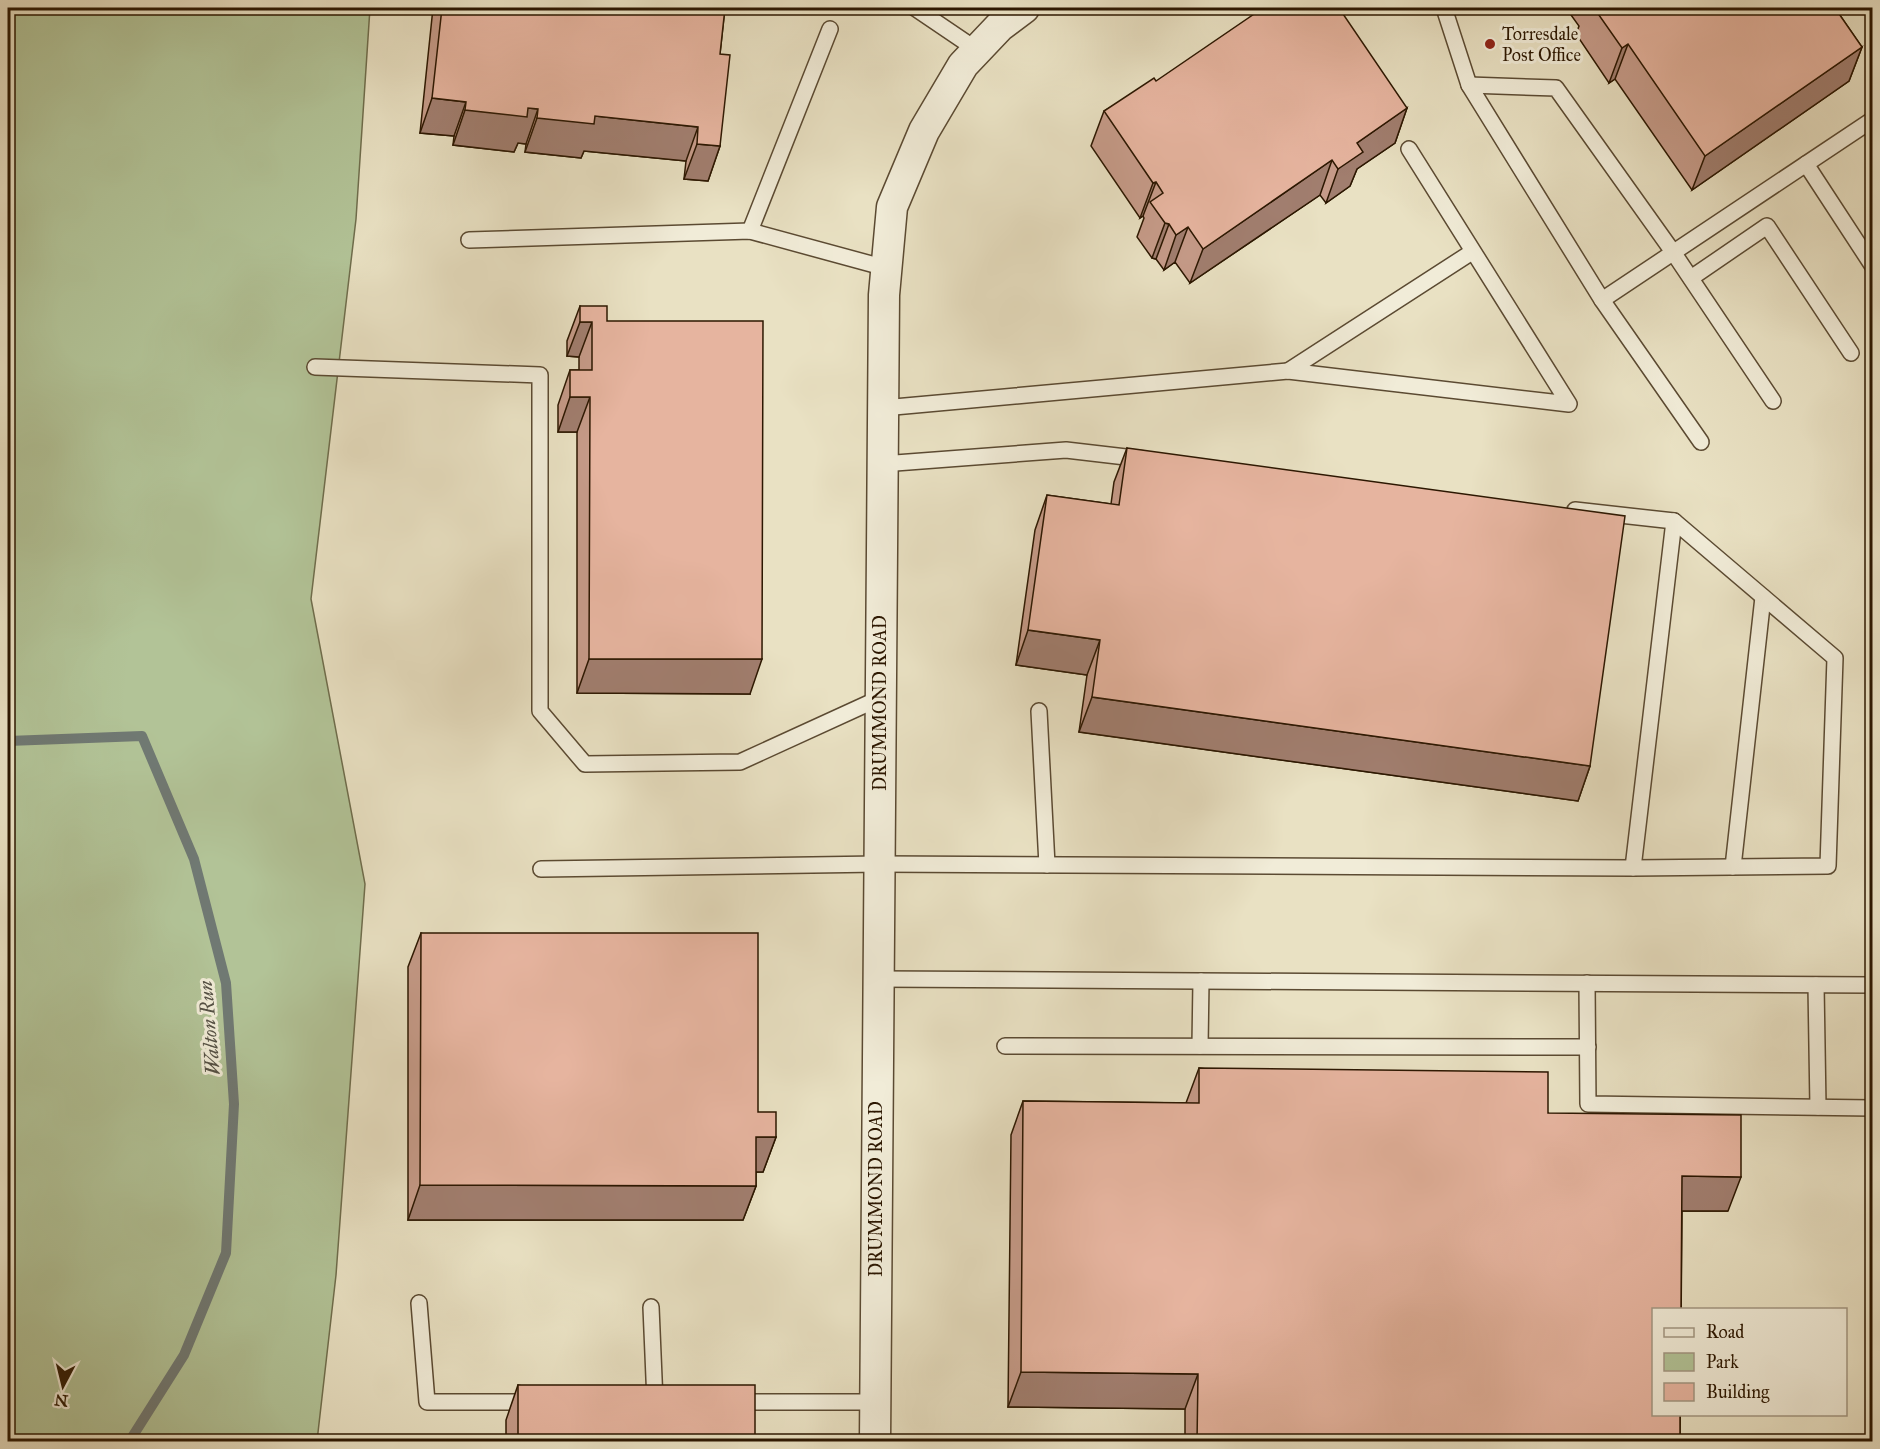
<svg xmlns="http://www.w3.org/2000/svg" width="1880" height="1449" font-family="'IM FELL Great Primer',serif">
<rect width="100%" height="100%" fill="#e9e1c3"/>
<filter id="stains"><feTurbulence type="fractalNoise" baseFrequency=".00333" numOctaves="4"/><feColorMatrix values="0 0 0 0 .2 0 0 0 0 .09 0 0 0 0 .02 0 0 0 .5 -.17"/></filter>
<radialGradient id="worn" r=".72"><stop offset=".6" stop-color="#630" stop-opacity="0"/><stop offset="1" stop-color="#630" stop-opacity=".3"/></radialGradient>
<polygon fill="#b2c397" stroke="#6f6d4c" stroke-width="1.5" points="8,8 370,8 356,219 311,599 365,884 336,1275 317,1441 8,1441"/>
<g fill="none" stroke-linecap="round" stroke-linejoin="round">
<polyline stroke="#707973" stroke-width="10" points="8,741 142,736 194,859 226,983 234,1104 226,1253 184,1355 129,1442"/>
<defs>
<g id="service">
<polyline points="915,8 977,50"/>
<polyline points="1444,8 1469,85 1602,300 1872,120"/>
<polyline points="1469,85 1556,88 1673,252 1773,401"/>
<polyline points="1806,164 1872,265"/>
<polyline points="750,231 830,29"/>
<polyline points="469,240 750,231 886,268"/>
<polyline points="1691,278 1767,226 1851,353"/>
<polyline points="1602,300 1701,442"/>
<polyline points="315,367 540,375 540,711 585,764 740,762 880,698"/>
<polyline points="1288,371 1472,252"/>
<polyline points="883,408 1288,371 1569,404 1409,149"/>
<polyline points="882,464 1066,450 1143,459"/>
<polyline points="1039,711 1047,865"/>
<polyline points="1733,867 1763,597"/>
<polyline points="1633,868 1828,866 1835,658 1674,521"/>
<polyline points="541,869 879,864 1633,868 1674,521 1575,510"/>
<polyline points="878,979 1872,985"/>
<polyline points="1587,983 1588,1104 1872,1108"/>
<polyline points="1816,985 1818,1107"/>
<polyline points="1005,1046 1588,1047"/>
<polyline points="1200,1046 1201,981"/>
<polyline points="419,1303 427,1402 533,1402"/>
<polyline points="651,1307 655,1402"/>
<polyline points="734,1402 875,1402"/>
</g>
<polyline id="minor" points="875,1442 884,295 892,207 924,131 963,65 1000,26 1024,8"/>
</defs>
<use href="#service" stroke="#5b4a32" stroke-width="18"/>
<use href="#minor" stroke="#5b4a32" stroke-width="33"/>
<use href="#service" stroke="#f1ecd8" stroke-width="15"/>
<use href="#minor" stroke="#f1ecd8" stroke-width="30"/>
</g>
<g fill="#c69b89" stroke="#2c1701" stroke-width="1.5">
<polygon points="433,8 725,8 720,54 720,146 708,181 684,179 686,161 584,151 581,158 525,152 526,144 518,143 514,152 453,145 454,136 420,133"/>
<polygon points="1566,8 1835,8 1862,47 1849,81 1692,190 1615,79 1609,83 1576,34 1579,26"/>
<polygon points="1156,81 1407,108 1395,143 1357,169 1350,186 1326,203 1320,195 1190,283 1175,262 1164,270 1156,259 1152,258 1137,237 1144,218 1143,216 1140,218 1091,146 1104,111"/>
<polygon points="580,306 607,321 750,694 577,693 577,432 558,432 558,405 570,370 579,370 579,357 567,356 567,341"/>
<polygon points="1127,448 1590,766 1578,801 1079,732 1087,675 1016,665 1035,530 1047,495 1111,504 1114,482"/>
<polygon points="421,933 758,1112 776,1137 763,1172 756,1172 756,1186 743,1220 408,1220 408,967"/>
<polygon points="1199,1068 1548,1113 1728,1211 1682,1211 1680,1442 1185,1442 1185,1409 1008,1407 1011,1135 1023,1101 1186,1103"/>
<polygon points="518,1385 755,1442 506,1442 506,1420"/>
</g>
<g fill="#a17e6f" stroke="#2c1701" stroke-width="1.5">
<polygon points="1628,44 1615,79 1609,83 1622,48"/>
<polygon points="1862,47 1849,81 1692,190 1705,156"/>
<polygon points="432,98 466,102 454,136 420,133"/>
<polygon points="528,108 538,109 526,144 518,143 514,152 453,145 465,110"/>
<polygon points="1407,108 1395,143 1357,169 1350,186 1326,203 1338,169 1357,143"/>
<polygon points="595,116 698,127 686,161 584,151 581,158 525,152 537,118"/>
<polygon points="697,144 720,146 708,181 684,179"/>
<polygon points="1332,160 1320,195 1190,283 1203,249"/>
<polygon points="1156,182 1143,216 1140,218 1153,183"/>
<polygon points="1165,223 1169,224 1156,259 1152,258"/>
<polygon points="1188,227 1175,262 1164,270 1176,235"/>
<polygon points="580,322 592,322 579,357 567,356"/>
<polygon points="570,397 590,397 577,432 558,432"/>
<polygon points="1028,630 1100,640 1087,675 1016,665"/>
<polygon points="589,659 762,659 750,694 577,693"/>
<polygon points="1092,697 1590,766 1578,801 1079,732"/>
<polygon points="756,1137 776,1137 763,1172 743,1172"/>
<polygon points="1682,1176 1741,1177 1728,1211 1670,1211"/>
<polygon points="420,1185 756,1186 743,1220 408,1220"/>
<polygon points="1021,1372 1198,1374 1185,1409 1008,1407"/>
</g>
<g fill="#e6b49f" stroke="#2c1701" stroke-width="1.5">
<polygon points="442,8 725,8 720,54 730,55 720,146 697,144 698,127 595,116 594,124 537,118 538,109 528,108 527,117 465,110 466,102 432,98"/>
<polygon points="1263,8 1339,8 1407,108 1357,143 1363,152 1338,169 1332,160 1203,249 1188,227 1176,235 1169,224 1165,223 1150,202 1163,193 1156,182 1153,183 1104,111 1154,78 1156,81"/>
<polygon points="1594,8 1835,8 1862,47 1705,156 1628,44 1622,48"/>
<polygon points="580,306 607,306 607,321 763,321 762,659 589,659 590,397 570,397 570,370 592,370 592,322 580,322"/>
<polygon points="1127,448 1625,516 1590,766 1092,697 1100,640 1028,630 1047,495 1119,505"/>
<polygon points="421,933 758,933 758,1112 776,1112 776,1137 756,1137 756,1186 420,1185"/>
<polygon points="1199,1068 1548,1072 1548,1113 1741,1115 1741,1177 1682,1176 1681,1310 1653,1310 1653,1414 1680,1414 1680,1442 1197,1442 1198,1374 1021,1372 1023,1101 1199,1103"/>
<rect x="518" y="1385" width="237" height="57"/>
</g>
<circle fill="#8f2418" stroke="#f1ecd8" stroke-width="2" cx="1490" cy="44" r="6"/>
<g text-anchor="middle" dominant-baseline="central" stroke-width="6" stroke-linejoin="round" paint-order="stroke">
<g font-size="18" fill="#2c1701" stroke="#f1ecd8" text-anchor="start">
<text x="1502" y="34">Torresdale<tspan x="1502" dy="21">Post Office</tspan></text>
</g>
<g font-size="18" fill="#2c1701" stroke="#f1ecd8">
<text transform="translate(880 703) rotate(-90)">DRUMMOND ROAD</text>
<text transform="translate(876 1189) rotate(-90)">DRUMMOND ROAD</text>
</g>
<g font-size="20" font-style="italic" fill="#545044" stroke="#f1ecd8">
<text transform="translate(209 1028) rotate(-95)">Walton Run</text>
</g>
</g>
<rect width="1880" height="1449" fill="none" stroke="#e9e1c3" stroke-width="30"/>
<rect x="9" y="9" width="1862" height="1431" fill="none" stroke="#2c1701" stroke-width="3"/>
<rect x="15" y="15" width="1850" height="1419" fill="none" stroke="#2c1701" stroke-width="1.5"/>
<rect x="1652" y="1308" width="195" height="108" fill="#f1ecd8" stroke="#a29782" stroke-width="1.5"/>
<rect x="1664" y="1328" width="30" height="9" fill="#f1ecd8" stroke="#a29782" stroke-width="1.5"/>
<text x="1706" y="1338" font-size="18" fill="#2c1701">Road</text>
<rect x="1664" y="1353" width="30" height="18" fill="#b2c397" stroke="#a29782" stroke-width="1.5"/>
<text x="1706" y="1368" font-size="18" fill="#2c1701">Park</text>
<rect x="1664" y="1383" width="30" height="18" fill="#e6b49f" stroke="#a29782" stroke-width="1.5"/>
<text x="1706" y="1398" font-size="18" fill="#2c1701">Building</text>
<g transform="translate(63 1386) rotate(187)" stroke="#f1ecd8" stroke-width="4.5" paint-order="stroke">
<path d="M0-4.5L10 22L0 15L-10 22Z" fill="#2c1701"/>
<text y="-9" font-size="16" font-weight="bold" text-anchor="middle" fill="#2c1701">N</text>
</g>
<rect width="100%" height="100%" filter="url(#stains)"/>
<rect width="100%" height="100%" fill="url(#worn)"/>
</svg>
